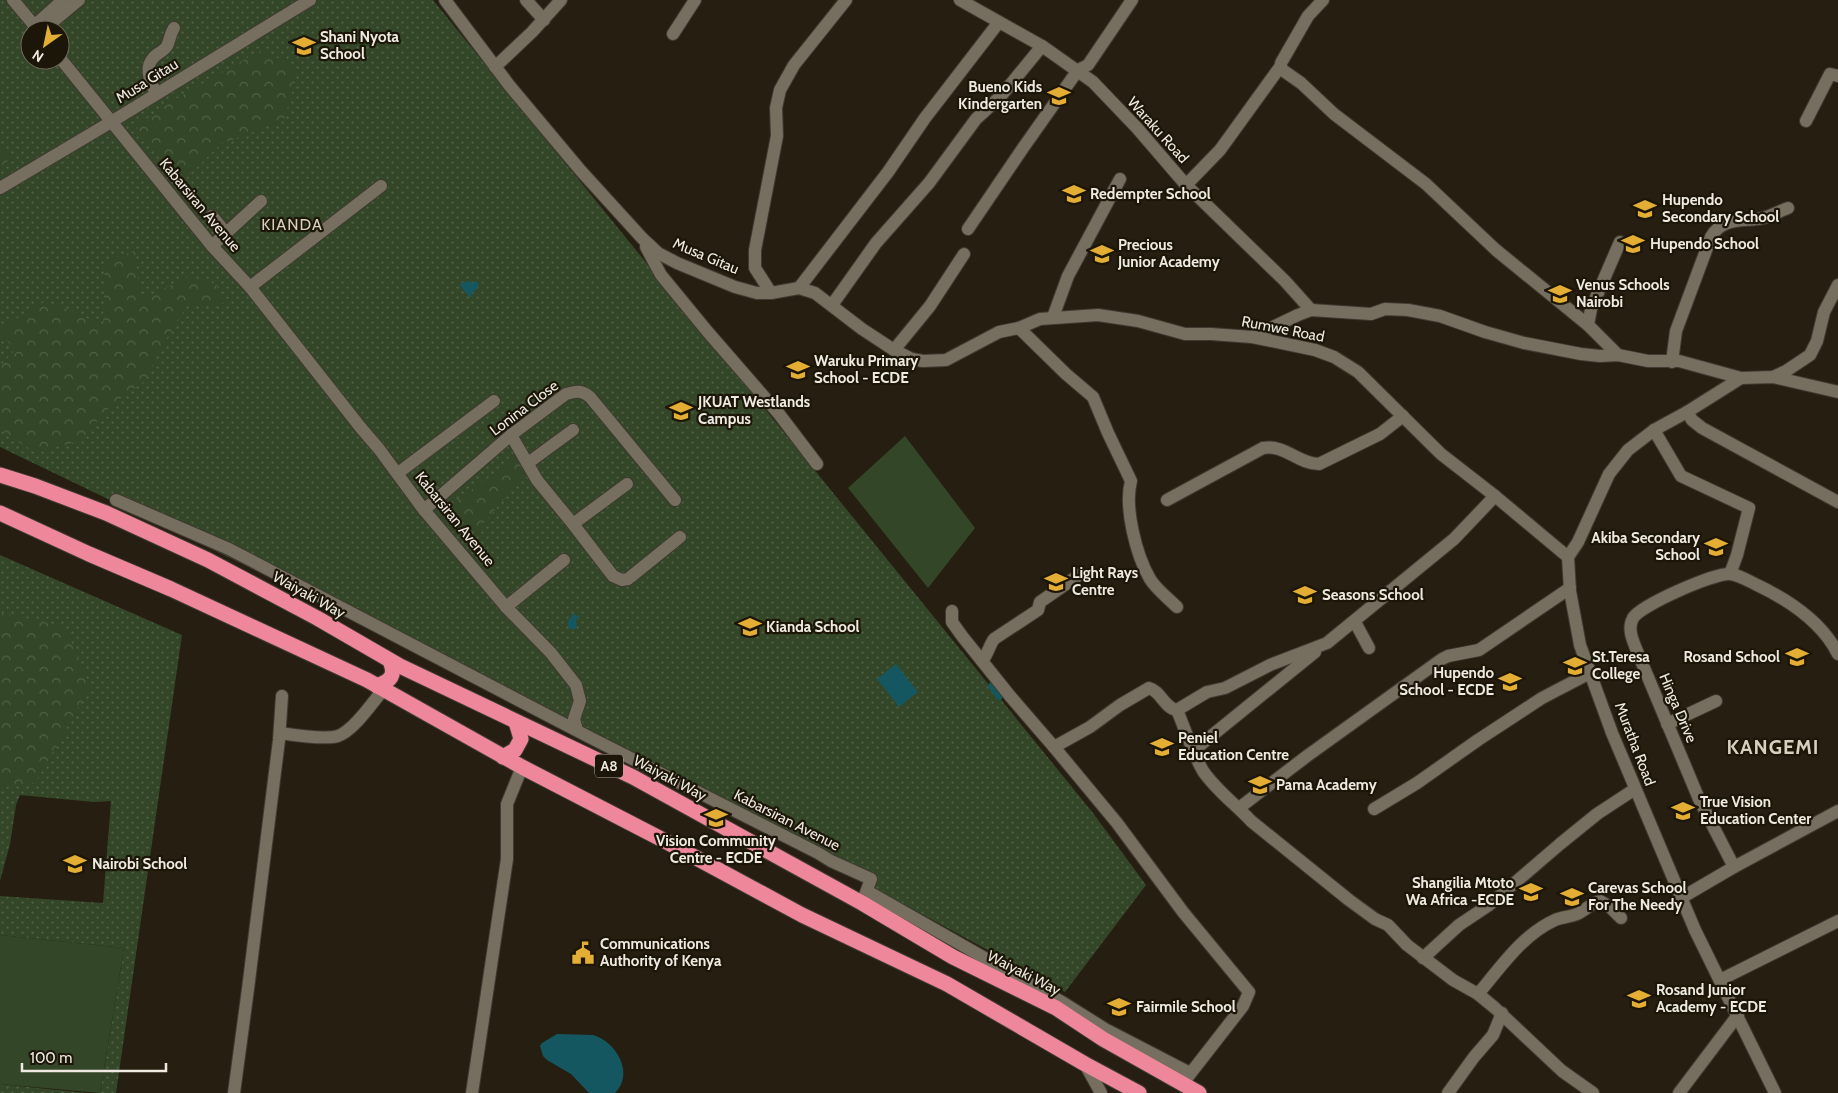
<svg xmlns="http://www.w3.org/2000/svg" width="1838" height="1093" font-family="Cabin,sans-serif">
<defs>
<pattern id="grass-dots" width="8" height="8" patternUnits="userSpaceOnUse" patternTransform="scale(1.25)"><rect width="8" height="8" fill="#334627"/><path d="M2 2h.1M6 6h.1" fill="none" stroke="#516146" stroke-width="1.8" stroke-linecap="round"/></pattern>
<pattern id="forest-crowns" width="20" height="18" patternUnits="userSpaceOnUse" patternTransform="scale(1.25)"><rect width="20" height="18" fill="#334627"/><path d="M2 6a3 3 0 1 1 6 0M12 15a3 3 0 1 1 6 0" fill="none" stroke="#516146"/></pattern>
</defs>
<rect width="100%" height="100%" fill="#261f11"/>
<g fill="url(#grass-dots)" fill-rule="evenodd">
<path d="M0 0H433L1093 813 1146 885 1065 992 554 714 0 447ZM30 30H60V60H30Z"/>
<polygon points="0,555 182,635 116,1093 100,1093 124,948 0,935 0,896 103,903 111,801 94,802 20,795 16,805 10,844 0,881"/>
<polygon points="0,1084 86,1093 0,1093"/>
</g>
<g fill="url(#forest-crowns)">
<polygon points="263,49 298,71 284,120 221,144 186,178 150,146 136,126 174,100"/>
<polygon points="0,145 12,158 0,167"/>
<polygon points="135,251 140,300 188,277 216,284 224,303 187,306 162,346 146,380 110,406 80,441 35,452 0,431 0,366 15,350 0,332 0,329 44,302 76,312 103,327 105,261"/>
<polygon points="521,449 526,473 477,531 444,509 512,461"/>
<polygon points="0,612 65,627 90,687 35,783 0,788"/>
</g>
<g fill="#334627">
<polygon points="905,436 975,528 928,588 848,488"/>
<polygon points="0,935 124,948 100,1093 0,1084"/>
</g>
<g fill="#145761">
<polygon points="464,281 465,283 468,281 472,282 473,283 476,281 479,285 477,287 478,288 472,293 471,297 468,297 468,294 466,293 460,285"/>
<polygon points="573,614 579,616 576,621 577,627 574,630 569,628 567,623"/>
<polygon points="896,664 918,692 899,707 877,679"/>
<polygon points="990,682 992,682 1003,697 1001,700 997,699 988,687"/>
<path d="M557 1034 593 1035C616 1041 635 1074 615 1093H589L571 1074 547 1060 543 1056 540 1046 542 1043Z"/>
</g>
<g fill="none" stroke-linecap="round" stroke-linejoin="round">
<defs>
<g id="minor">
<polyline points="13,0 38,30"/>
<polyline points="445,0 509,85 581,171 642,238 658,253 677,263 735,287 757,293 771,293 799,288 815,293 862,329 894,350 912,359 923,361 946,360 999,332 1019,328 1040,319 1098,315 1138,321 1185,334 1211,334 1252,337 1315,350 1334,357 1358,372 1441,454 1495,496 1568,557"/>
<polyline points="526,0 544,20"/>
<polyline points="960,0 1042,46 1093,82 1137,128 1186,185 1285,281 1311,310"/>
<polyline points="1323,0 1308,16 1281,63 1281,69 1301,83 1334,114 1426,184 1496,250 1588,325 1618,355"/>
<polyline points="34,26 63,0"/>
<polyline points="43,30 79,0"/>
<polyline points="673,34 695,0"/>
<polyline points="60,58 212,246 250,287 361,428 379,449 424,510 506,607 551,653 576,685 580,701 574,719 577,730"/>
<polyline points="495,67 532,32 561,0"/>
<path d="M156 94C151 82 143 68 154 57 158 53 164 51 167 46 170 40 170 34 174 28"/>
<polyline points="1806,121 1830,74 1838,76"/>
<polyline points="1186,185 1220,150 1280,67"/>
<polyline points="0,188 111,122 310,0"/>
<polyline points="212,216 226,233"/>
<polyline points="968,229 1023,148 1078,70 1088,65 1132,0"/>
<polyline points="212,246 261,201"/>
<polyline points="646,247 661,275 707,331 779,414 817,464"/>
<polyline points="250,287 381,186"/>
<polyline points="799,288 888,172 925,118 999,22"/>
<polyline points="771,293 755,268 755,250 777,136 776,108 780,90 794,65 846,0"/>
<polyline points="832,305 876,243 929,183 976,119 1001,96 1042,46"/>
<polyline points="1053,317 1068,276 1120,179"/>
<polyline points="1588,325 1591,309 1620,242"/>
<path d="M1019 328 1066 374 1093 397 1108 433 1131 481C1124 507 1136 555 1150 579 1156 589 1168 598 1177 607"/>
<polyline points="1252,337 1298,315 1311,310 1371,314 1385,309 1408,310 1440,316 1485,332 1524,343 1581,354 1600,356 1618,355 1648,361 1679,361 1741,378"/>
<polyline points="894,350 930,306 964,254"/>
<path d="M1672 362 1676 331 1711 237C1722 217 1742 222 1763 218 1771 216 1780 211 1788 208"/>
<polyline points="1773,377 1786,371 1810,355 1817,341 1824,312 1838,285"/>
<polyline points="1687,412 1692,420 1702,428 1838,502"/>
<polyline points="1654,430 1681,476 1749,508 1737,555 1730,574"/>
<polyline points="511,435 537,480 573,524 613,576 622,580 628,579 680,537"/>
<polyline points="528,463 573,430"/>
<polyline points="398,473 494,401"/>
<polyline points="116,500 229,549 591,738 818,853 831,861 871,879 862,903"/>
<path d="M1167 500 1263 448C1285 444 1298 464 1319 464L1380 434 1403 416"/>
<path d="M424 510 511 435 566 394C576 391 581 390 590 397L675 500"/>
<polyline points="573,524 627,484"/>
<polyline points="506,607 564,560"/>
<polyline points="952,611 952,622 962,636 1010,696 1054,747 1117,823 1183,912 1249,992 1243,1006 1183,1083"/>
<polyline points="1355,622 1369,648"/>
<path d="M982 661C988 654 989 646 994 639L1038 610 1040 602 1079 575"/>
<path d="M1177 710C1185 729 1193 754 1203 771 1216 790 1235 804 1251 821L1349 900 1375 919 1388 925 1407 945 1453 980 1478 994 1495 1008 1562 1071 1593 1093"/>
<polyline points="1667,724 1716,701"/>
<path d="M280 733C294 735 325 740 338 736 354 730 372 703 383 690"/>
<path d="M1054 747 1090 727 1120 705 1149 688C1161 691 1164 708 1177 710L1207 692 1225 688 1270 665 1327 643 1454 539 1495 496"/>
<polyline points="1194,750 1315,652"/>
<polyline points="1239,808 1307,756 1442,659 1448,656 1479,650 1570,588"/>
<polyline points="1374,809 1417,783 1478,740 1542,698 1590,673"/>
<path d="M1734 867 1699 799 1637 651C1633 641 1627 629 1633 618 1641 605 1714 573 1730 574 1739 575 1747 580 1755 584 1787 599 1822 622 1838 654"/>
<polyline points="867,891 1062,1002 1105,1029 1190,1073"/>
<polyline points="1681,898 1734,867 1838,811"/>
<polyline points="1423,958 1459,925 1489,905 1560,844 1597,814 1635,789"/>
<polyline points="1720,980 1838,921"/>
<path d="M1478 994C1501 967 1522 935 1555 920 1562 917 1570 917 1577 914 1586 910 1591 903 1600 901L1610 907 1621 918"/>
<polyline points="1085,1064 1101,1093"/>
<polyline points="234,1093 248,989 279,740 282,696"/>
<polyline points="472,1093 507,859 507,804 522,767"/>
<polyline points="1448,1093 1474,1057 1493,1035 1502,1013"/>
<polyline points="1679,1093 1738,1015"/>
<polyline points="1775,1093 1695,930 1612,733 1580,645 1570,591 1568,557 1578,542 1609,474 1628,450 1654,430 1687,412 1741,378 1773,377 1838,392"/>
</g>
<g id="highway">
<polyline points="0,475 35,486 106,513 208,560 317,618 400,666 633,777 862,903 953,957 1056,1008 1103,1039 1199,1093"/>
<polyline points="0,513 89,554 171,589 367,680 522,767 665,841 802,915 947,984 1085,1064 1139,1093"/>
<path d="M377 686C391 681 396 675 390 661"/>
<polyline points="503,757 515,750 521,739 516,722"/>
</g>
</defs>
<use href="#minor" stroke="#403a32" stroke-width="14"/>
<use href="#highway" stroke="#403a32" stroke-width="17"/>
<use href="#minor" stroke="#766e5e" stroke-width="12"/>
<use href="#highway" stroke="#ee879a" stroke-width="15"/>
</g>
<defs>
<symbol id="school-bare" viewBox="-9 -9 18 18"><path d="M0-5L7-2L0 1L-7-2ZM-4 1L0 2.5L4 1V4Q0 6-4 4Z" fill="#e4ae35" stroke="#1c1608" stroke-width="2.5" paint-order="stroke"/></symbol>
<symbol id="university-bare" viewBox="-9 -9 18 18"><path d="M0-5L7-2L0 1L-7-2ZM-4 1L0 2.5L4 1V4Q0 6-4 4Z" fill="#e4ae35" stroke="#1c1608" stroke-width="2.5" paint-order="stroke"/></symbol>
<symbol id="civic-bare" viewBox="-9 -9 18 18"><path d="M-.6-6.5H3V-4.5H.6V-3L4-1V1h2V6H-6V1h2V-1L-.6-3ZM-1.2 2.5V6h2.4V2.5Z" fill="#e4ae35" stroke="#1c1608" stroke-width="2.5" paint-order="stroke"/></symbol>
</defs>
<g fill-rule="evenodd">
<use href="#school-bare" x="288" y="30" width="32" height="32"/>
<use href="#school-bare" x="1043" y="80" width="32" height="32"/>
<use href="#school-bare" x="1058" y="178" width="32" height="32"/>
<use href="#school-bare" x="1629" y="193" width="32" height="32"/>
<use href="#school-bare" x="1617" y="228" width="32" height="32"/>
<use href="#school-bare" x="1086" y="238" width="32" height="32"/>
<use href="#school-bare" x="1544" y="278" width="32" height="32"/>
<use href="#school-bare" x="782" y="354" width="32" height="32"/>
<use href="#university-bare" x="665" y="395" width="32" height="32"/>
<use href="#school-bare" x="1700" y="531" width="32" height="32"/>
<use href="#school-bare" x="1040" y="566" width="32" height="32"/>
<use href="#school-bare" x="1289" y="579" width="32" height="32"/>
<use href="#school-bare" x="734" y="611" width="32" height="32"/>
<use href="#school-bare" x="1781" y="641" width="32" height="32"/>
<use href="#university-bare" x="1559" y="650" width="32" height="32"/>
<use href="#school-bare" x="1494" y="666" width="32" height="32"/>
<use href="#school-bare" x="1146" y="731" width="32" height="32"/>
<use href="#school-bare" x="1244" y="769" width="32" height="32"/>
<use href="#school-bare" x="1667" y="795" width="32" height="32"/>
<use href="#school-bare" x="700" y="802" width="32" height="32"/>
<use href="#school-bare" x="59" y="848" width="32" height="32"/>
<use href="#school-bare" x="1515" y="876" width="32" height="32"/>
<use href="#school-bare" x="1556" y="881" width="32" height="32"/>
<use href="#civic-bare" x="567" y="937" width="32" height="32"/>
<use href="#school-bare" x="1623" y="983" width="32" height="32"/>
<use href="#school-bare" x="1103" y="991" width="32" height="32"/>
</g>
<g text-anchor="middle" dominant-baseline="central" stroke-width="4.5" stroke-linejoin="round" paint-order="stroke">
<rect fill="#1c1608" stroke="#b0aaa0" stroke-width="1" x="595" y="754.5" width="28" height="23" rx="4"/>
<g font-size="14" font-weight="bold" fill="#efeae1">
<text x="609" y="766">A8</text>
</g>
<g font-size="15" font-weight="bold" fill="#efeae1" stroke="#1c1608" text-anchor="start">
<text x="320" y="37">Shani Nyota<tspan x="320" dy="17">School</tspan></text>
<text x="1042" y="87" text-anchor="end">Bueno Kids<tspan x="1042" dy="17">Kindergarten</tspan></text>
<text x="1090" y="194">Redempter School</text>
<text x="1662" y="200">Hupendo<tspan x="1662" dy="17">Secondary School</tspan></text>
<text x="1650" y="244">Hupendo School</text>
<text x="1118" y="245">Precious<tspan x="1118" dy="17">Junior Academy</tspan></text>
<text x="1576" y="285">Venus Schools<tspan x="1576" dy="17">Nairobi</tspan></text>
<text x="814" y="361">Waruku Primary<tspan x="814" dy="17">School - ECDE</tspan></text>
<text x="698" y="402">JKUAT Westlands<tspan x="698" dy="17">Campus</tspan></text>
<text x="1700" y="538" text-anchor="end">Akiba Secondary<tspan x="1700" dy="17">School</tspan></text>
<text x="1072" y="573">Light Rays<tspan x="1072" dy="17">Centre</tspan></text>
<text x="1322" y="595">Seasons School</text>
<text x="766" y="627">Kianda School</text>
<text x="1592" y="657">St.Teresa<tspan x="1592" dy="17">College</tspan></text>
<text x="1780" y="657" text-anchor="end">Rosand School</text>
<text x="1494" y="673" text-anchor="end">Hupendo<tspan x="1494" dy="17">School - ECDE</tspan></text>
<text x="1178" y="738">Peniel<tspan x="1178" dy="17">Education Centre</tspan></text>
<text x="1276" y="785">Pama Academy</text>
<text x="1700" y="802">True Vision<tspan x="1700" dy="17">Education Center</tspan></text>
<text x="716" y="841" text-anchor="middle">Vision Community<tspan x="716" dy="17">Centre - ECDE</tspan></text>
<text x="92" y="864">Nairobi School</text>
<text x="1514" y="883" text-anchor="end">Shangilia Mtoto<tspan x="1514" dy="17">Wa Africa -ECDE</tspan></text>
<text x="1588" y="888">Carevas School<tspan x="1588" dy="17">For The Needy</tspan></text>
<text x="600" y="944">Communications<tspan x="600" dy="17">Authority of Kenya</tspan></text>
<text x="1656" y="990">Rosand Junior<tspan x="1656" dy="17">Academy - ECDE</tspan></text>
<text x="1136" y="1007">Fairmile School</text>
</g>
<g font-size="15" fill="#efeae1" stroke="#1c1608">
<text transform="translate(147 81) rotate(-32)">Musa Gitau</text>
<text transform="translate(1158 130) rotate(48)">Waraku Road</text>
<text transform="translate(200 205) rotate(50)">Kabarsiran Avenue</text>
<text transform="translate(706 256) rotate(23)">Musa Gitau</text>
<text transform="translate(1283 329) rotate(11)">Rumwe Road</text>
<text transform="translate(524 408) rotate(-37)">Lonina Close</text>
<text transform="translate(455 519) rotate(51)">Kabarsiran Avenue</text>
<text transform="translate(309 595) rotate(29)">Waiyaki Way</text>
<text transform="translate(1678 708) rotate(67)">Hinga Drive</text>
<text transform="translate(1635 744) rotate(69)">Muratha Road</text>
<text transform="translate(670 778) rotate(28)">Waiyaki Way</text>
<text transform="translate(787 820) rotate(27)">Kabarsiran Avenue</text>
<text transform="translate(1024 973) rotate(27)">Waiyaki Way</text>
</g>
<g font-size="16" letter-spacing="1" fill="#d8cfbe" stroke="#1c1608">
<text x="292" y="224">KIANDA</text>
</g>
<g font-size="20" font-weight="bold" letter-spacing="1" fill="#d8cfbe" stroke="#1c1608">
<text x="1773" y="747">KANGEMI</text>
</g>
</g>
<g transform="translate(45 45) rotate(213)"><circle r="24" fill="#1c1608" stroke="#706b5f"/>
<path d="M0-4L9 19L0 12L-9 19Z" fill="#e4ae35"/>
<text y="-8" font-size="14" font-weight="bold" text-anchor="middle" fill="#efeae1">N</text>
</g>
<path d="M22 1063v8h144v-8" fill="none" stroke="#efeae1" stroke-width="2.5"/>
<text x="30" y="1063" font-size="15" fill="#efeae1" stroke="#1c1608" stroke-width="4" paint-order="stroke">100 m</text>
</svg>
